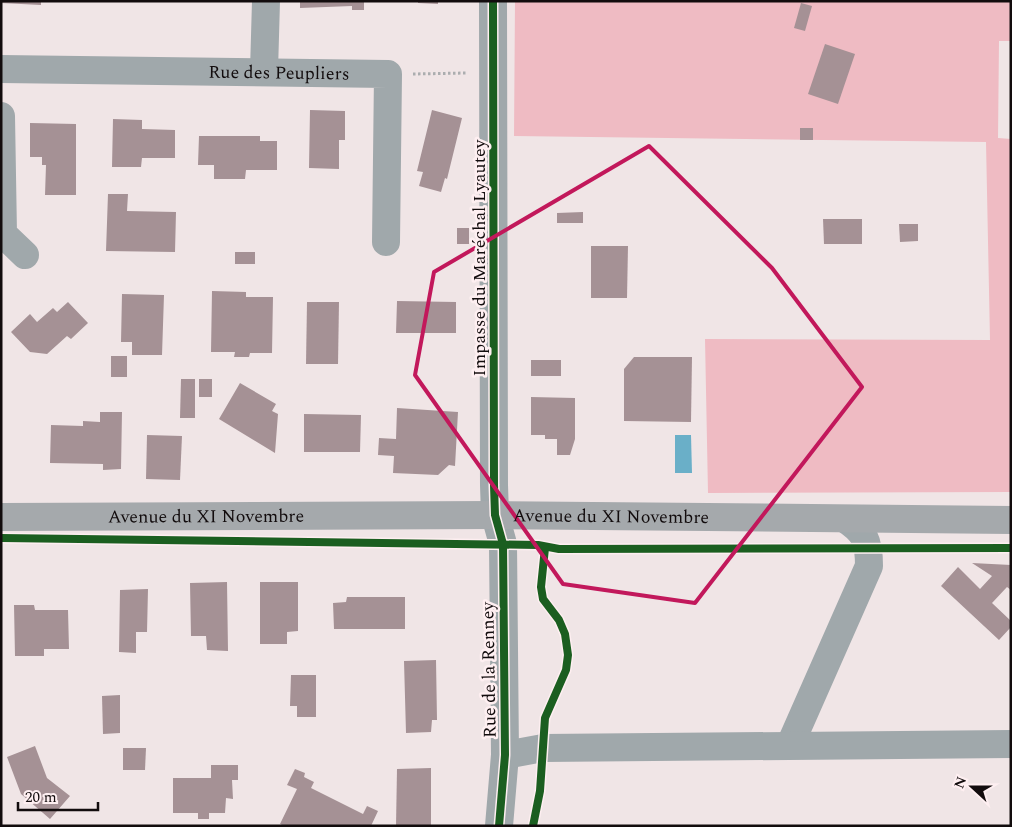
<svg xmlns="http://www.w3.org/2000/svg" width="1012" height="827" font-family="Spectral,serif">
<rect width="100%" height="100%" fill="#f0e5e6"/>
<polygon fill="#efbbc3" points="515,1 1011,1 1011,41 999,41 998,138 1011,139 1011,492 708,493 705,339 990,340 986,142 514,136"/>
<polygon fill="#6aafc8" points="675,435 691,435 692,473 675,473"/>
<g fill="#a59195">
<polygon points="1,1 41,1 41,5 1,3"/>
<polygon points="300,1 364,1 364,10 352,10 352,6 300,8"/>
<polygon points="418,1 438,1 438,4 418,3"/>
<polygon points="801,3 812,6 805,31 794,28"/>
<polygon points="825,44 855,54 838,104 808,94"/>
<polygon points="310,110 345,111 345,140 339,140 339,169 309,168"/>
<polygon points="432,110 462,118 447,179 445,178 441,192 419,186 423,172 417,171"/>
<polygon points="113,119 142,120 142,129 175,130 175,158 142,158 141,167 112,167"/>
<polygon points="30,123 76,124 76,195 45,195 46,165 42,165 42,157 30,157"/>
<rect x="800" y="128" width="13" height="12"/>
<polygon points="199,136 260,136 260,141 277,141 277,170 246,170 245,179 214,179 214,165 198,165"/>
<polygon points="108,194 128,194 127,211 176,212 175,252 106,251"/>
<polygon points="583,212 583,223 557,223 557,213"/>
<polygon points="823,219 862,219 862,244 824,244"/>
<polygon points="899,224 918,224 918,241 900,242"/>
<rect x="457" y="228" width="12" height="16"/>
<polygon points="591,246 628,246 627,298 591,298"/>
<rect x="235" y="252" width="20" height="12"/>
<polygon points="212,291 246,292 246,297 273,297 272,353 250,353 249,357 234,357 235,352 211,352"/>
<polygon points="122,294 164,295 162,355 132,355 132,342 121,342"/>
<polygon points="397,301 456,302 456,333 396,333"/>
<polygon points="68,302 88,323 71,339 67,336 47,354 30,352 11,332 30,314 37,322 53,308 57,312"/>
<polygon points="307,302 339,302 338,364 306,364"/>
<rect x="111" y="356" width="16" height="21"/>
<polygon points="634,357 692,357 691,422 624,421 624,369"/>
<rect x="531" y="360" width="30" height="16"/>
<polygon points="181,379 195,379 195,418 180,418"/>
<rect x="199" y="379" width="13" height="18"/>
<polygon points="240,383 276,404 272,411 278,414 275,453 219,419"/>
<polygon points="531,397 575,398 575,439 570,455 557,455 557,439 545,439 545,435 531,435"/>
<polygon points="397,408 458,412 455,466 449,465 438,475 393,473 394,456 378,455 379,438 396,439"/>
<polygon points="100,412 122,412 121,469 103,470 103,464 50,463 51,425 83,426 83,421 100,422"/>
<polygon points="304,414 361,415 360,452 304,452"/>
<polygon points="147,435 182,436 180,480 146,479"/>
<polygon points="972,563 1011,565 1011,590 1007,587 992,603 1011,621 1011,627 999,640 941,586 958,567 980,589 992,576"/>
<polygon points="227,582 228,651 207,650 206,636 191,636 190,583"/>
<polygon points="260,582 298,582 298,631 287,632 287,644 260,644"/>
<polygon points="148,589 147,632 136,632 136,653 119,652 120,590"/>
<polygon points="347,597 405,597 405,629 334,629 333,603 346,602"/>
<polygon points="14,605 34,605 35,610 68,610 69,649 44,649 44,656 15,656"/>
<polygon points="436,660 437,720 432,720 431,732 406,733 404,661"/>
<polygon points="291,675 316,675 316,717 297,717 297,706 290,706"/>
<polygon points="120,695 120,733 103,734 102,696"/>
<polygon points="35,746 47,778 70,796 50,819 21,794 7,757"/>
<polygon points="123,748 146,748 145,770 123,770"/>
<polygon points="211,765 238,765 238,780 232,780 233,799 226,798 225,813 209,813 209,819 198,819 198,813 173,813 173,778 211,778"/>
<polygon points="431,768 431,826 396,826 397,769"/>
<polygon points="295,769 305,773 304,777 314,782 311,788 363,814 367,806 378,811 371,826 284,826 280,824 297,789 287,785"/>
</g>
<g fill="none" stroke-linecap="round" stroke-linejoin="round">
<polyline stroke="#abadaf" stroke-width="3" stroke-dasharray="2.5 2.5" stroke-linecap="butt" points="413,74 467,73"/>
<g stroke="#a0a8ab" stroke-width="28">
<polyline points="493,1 494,485 495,515 503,544 505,755 499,826"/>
<path id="s1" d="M1 69 388 74 386 242"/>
<polyline points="264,71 266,1"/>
<polyline points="1,116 3,234 25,255"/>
<path d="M790 745 869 566C869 541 865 532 845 519"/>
<polyline points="505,755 543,748 1011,744"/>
</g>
<path stroke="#a5a9ac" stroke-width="28" id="s2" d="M1 517 495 515 1011 520"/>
<defs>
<g id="cycleway">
<polyline points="493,1 494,485 495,515 503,544 505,755 499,826"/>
<polyline points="1,538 538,545 559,549 1011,548"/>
<polyline points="533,826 540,791 545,718 566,670 568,655 565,634 559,620 543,599 541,587 545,548"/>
</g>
</defs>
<use href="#cycleway" stroke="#feeff1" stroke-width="11"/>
<use href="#cycleway" stroke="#1b5e20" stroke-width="8"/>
</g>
<path fill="none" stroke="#c2185b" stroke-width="4" stroke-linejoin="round" d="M649 146 772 268 862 387 695 603 563 584 415 375 434 272Z"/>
<g text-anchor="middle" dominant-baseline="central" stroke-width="5" stroke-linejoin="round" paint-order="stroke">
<g font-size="18" fill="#120c0d" stroke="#feeff1">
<text stroke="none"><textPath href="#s1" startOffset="278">Rue des Peupliers</textPath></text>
<text transform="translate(479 258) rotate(-90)">Impasse du Maréchal Lyautey</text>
<text stroke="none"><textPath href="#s2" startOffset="610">Avenue du XI Novembre</textPath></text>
<text stroke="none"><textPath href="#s2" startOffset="205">Avenue du XI Novembre</textPath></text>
<text transform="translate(489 670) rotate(-91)">Rue de la Renney</text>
</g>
</g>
<rect width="1012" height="827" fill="none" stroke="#120c0d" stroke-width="5"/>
<g transform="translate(972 787) rotate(291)" stroke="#feeff1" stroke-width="4" paint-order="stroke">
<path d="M0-4L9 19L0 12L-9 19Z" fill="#120c0d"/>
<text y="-8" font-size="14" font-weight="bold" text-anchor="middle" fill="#120c0d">N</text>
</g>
<path d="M18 802v8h80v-8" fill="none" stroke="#120c0d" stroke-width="2.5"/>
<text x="25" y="802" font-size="15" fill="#120c0d" stroke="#feeff1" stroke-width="4" paint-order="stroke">20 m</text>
</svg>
